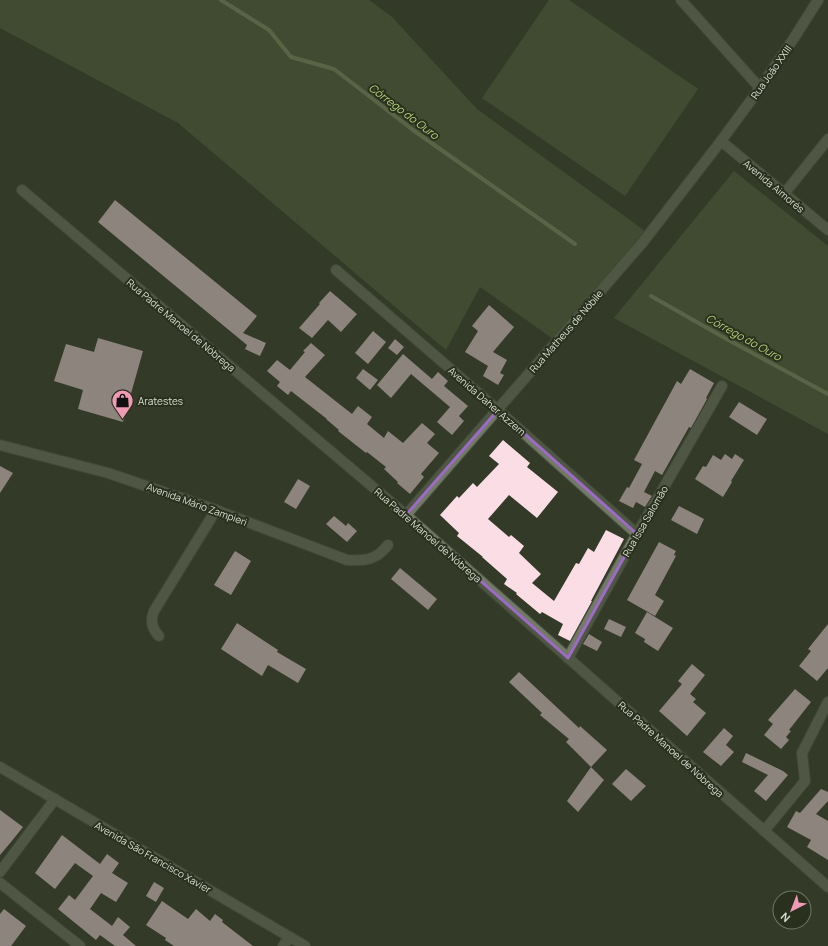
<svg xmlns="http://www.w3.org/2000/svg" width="828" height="946" font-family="Manrope,sans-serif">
<rect width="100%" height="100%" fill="#333a28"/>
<g fill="#53603d">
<polygon points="0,0 369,0 392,17 477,109 645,231 553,339 480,287 446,350 178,123 0,28"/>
<polygon points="549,0 569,0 698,89 625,196 482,98"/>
<polygon points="734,171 828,246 828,434 614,318"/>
</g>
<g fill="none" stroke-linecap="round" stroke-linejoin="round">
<g stroke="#88986a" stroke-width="4">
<polyline points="221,0 269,30 291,57 334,69 413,130 575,244"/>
<polyline points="651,296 723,337 828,394"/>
</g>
</g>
<g fill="#fbdde5">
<polygon points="115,200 257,316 243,333 266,343 260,356 245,349 247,345 98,222"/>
<polygon points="330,291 357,314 341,332 328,320 312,338 299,328 320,304 319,303"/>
<polygon points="489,305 514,327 493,352 507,360 500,373 504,375 498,385 483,376 488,366 465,352 478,331 472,326"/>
<polygon points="373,331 386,342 368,364 355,353"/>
<polygon points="98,338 143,351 123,422 78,409 83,390 54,381 66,344 94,352"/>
<polygon points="395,339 404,347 397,355 388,348"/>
<polygon points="311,343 325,355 305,377 352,414 358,406 372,417 367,424 384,438 388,431 403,443 422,423 435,434 427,443 439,453 421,474 424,477 410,494 397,483 398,482 384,469 386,467 367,452 366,453 338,431 339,430 326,419 327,419 291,391 288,395 277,386 280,382 267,371 277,360 290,370 305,352 303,351"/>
<polygon points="403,354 432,379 438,372 448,381 444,386 468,406 459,416 464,421 452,435 437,422 450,407 411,374 391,398 377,385"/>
<polygon points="363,369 378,380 370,390 356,378"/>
<polygon points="690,369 714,383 706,398 707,399 691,428 689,427 662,475 655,471 644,492 652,496 645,507 636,502 633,508 619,501 627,487 629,488 642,464 634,460 677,381 681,384"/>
<polygon points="739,402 767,419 757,435 729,417"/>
<polygon points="503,440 530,463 527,467 558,492 537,518 509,495 488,519 509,537 511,535 524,546 519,553 541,574 532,583 554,601 576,563 579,564 588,548 594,552 606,530 624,539 591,601 592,601 570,641 558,635 563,624 542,612 540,614 516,594 517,593 504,584 507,579 482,557 483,557 457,536 459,533 440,515 457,496 459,498 473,483 477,487 499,464 489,456"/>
<polygon points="725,454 732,459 735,454 744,460 731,481 732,482 723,497 695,479 703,466 706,467 713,455 721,460"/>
<polygon points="0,466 13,473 0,493"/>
<polygon points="298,479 310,486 296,509 284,502"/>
<polygon points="679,506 704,519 697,534 671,520"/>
<polygon points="334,516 346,526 348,523 357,531 347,542 326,524"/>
<polygon points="659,542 676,551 674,555 676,556 655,595 664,601 655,616 627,600"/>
<polygon points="235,551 251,561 231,595 214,585"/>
<polygon points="400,568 437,599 428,610 391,579"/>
<polygon points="647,612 673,628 658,651 644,642 645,639 635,633"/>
<polygon points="609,619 626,627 621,637 604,629"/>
<polygon points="237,623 278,650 277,652 306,669 298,683 268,665 262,676 221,649"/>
<polygon points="828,624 828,668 817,681 799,666 811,651 808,649"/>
<polygon points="589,634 602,642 597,651 583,644"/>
<polygon points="692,664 705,675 690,694 696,699 693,702 706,713 687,736 659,711 682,684 678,681"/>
<polygon points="519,672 579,728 580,726 607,750 591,767 566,742 569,739 540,715 542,713 509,682"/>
<polygon points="795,689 811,702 789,730 791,731 786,737 789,740 781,749 764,735 773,724 768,720"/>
<polygon points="724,728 733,736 726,745 734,752 721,766 703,752"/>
<polygon points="746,753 783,771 788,775 766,801 754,791 768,775 742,762"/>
<polygon points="591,767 604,780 578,812 567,801"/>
<polygon points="626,769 646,786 631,801 612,784"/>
<polygon points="821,789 828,792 828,801 816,814 828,821 828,860 807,847 811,840 787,827 796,811 800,813"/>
<polygon points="0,810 23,827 11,842 0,855"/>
<polygon points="62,835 100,864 107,854 119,863 112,873 128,883 116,902 101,893 90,909 112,926 118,917 130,927 123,935 136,946 115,946 100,935 96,940 58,909 69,895 75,900 93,876 75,863 55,889 35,873"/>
<polygon points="154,882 164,888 156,902 146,896"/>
<polygon points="162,901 188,919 196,909 210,921 215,914 223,920 222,922 253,946 174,946 165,940 166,938 146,925"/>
<polygon points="4,909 26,926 11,946 0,946 0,914"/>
</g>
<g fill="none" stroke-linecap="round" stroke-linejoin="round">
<defs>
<g id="minor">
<polyline points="681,0 760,88"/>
<polyline points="721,141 828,230"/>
<polyline points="22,190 406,515 828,887"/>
<polyline points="784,194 828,139"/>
<polyline points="336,270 498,410 637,534"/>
<path d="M0 445 108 473 216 510 347 560C366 561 376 560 388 545"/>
<polyline points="406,515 643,242 721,141 760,88 794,38 818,0"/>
<path d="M159 636C152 629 150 620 154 611L216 510"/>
<polyline points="568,658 637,534 722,386"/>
<polyline points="0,767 305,946"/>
<polyline points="764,831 805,781 802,753 828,702"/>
<polyline points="0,872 55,799"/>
<polyline points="0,883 80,946"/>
<polyline points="283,946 290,937"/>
</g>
</defs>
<use href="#minor" stroke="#505647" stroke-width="12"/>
<use href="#minor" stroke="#727965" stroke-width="10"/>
</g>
<path d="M0 0H828V946H0ZM498 410 637 534 568 658 406 515Z" fill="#333a28" fill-opacity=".55" fill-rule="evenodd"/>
<path fill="none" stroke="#9c6bc6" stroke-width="3" stroke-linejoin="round" d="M498 410 637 534 568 658 406 515Z"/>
<defs>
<symbol id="shop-pin" viewBox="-11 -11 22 30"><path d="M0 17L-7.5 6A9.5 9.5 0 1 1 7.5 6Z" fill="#f09ab5" stroke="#29301e"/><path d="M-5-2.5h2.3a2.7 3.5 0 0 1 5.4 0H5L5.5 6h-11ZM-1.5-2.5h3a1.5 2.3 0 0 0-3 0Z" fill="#111"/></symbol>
</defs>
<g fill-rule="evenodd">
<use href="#shop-pin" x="110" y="388" width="25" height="34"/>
</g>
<g text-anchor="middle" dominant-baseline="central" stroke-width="4" stroke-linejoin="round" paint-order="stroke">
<g font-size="10" fill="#dadfd3" stroke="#29301e">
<text transform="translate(771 72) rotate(-55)">Rua João XXIII</text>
<text transform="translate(774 186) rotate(40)">Avenida Aimorés</text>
<text transform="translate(181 325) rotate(40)">Rua Padre Manoel de Nóbrega</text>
<text transform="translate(566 331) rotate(-49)">Rua Matheus de Nóbile</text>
<text transform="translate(487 401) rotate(41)">Avenida Daher Azzem</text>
<text transform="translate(197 504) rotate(20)">Avenida Mário Zampieri</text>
<text transform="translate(645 521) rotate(-60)">Rua Issa Salomão</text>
<text transform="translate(428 535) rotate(41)">Rua Padre Manoel de Nóbrega</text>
<text transform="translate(671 749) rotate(42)">Rua Padre Manoel de Nóbrega</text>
<text transform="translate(153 857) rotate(30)">Avenida São Francisco Xavier</text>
</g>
<g font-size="10" fill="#dadfd3" stroke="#29301e" text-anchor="start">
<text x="138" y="401">Aratestes</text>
</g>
<g font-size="11" font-style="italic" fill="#b1cf78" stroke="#29301e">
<text transform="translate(404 111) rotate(37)">Córrego do Ouro</text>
<text transform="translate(744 337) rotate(29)">Córrego do Ouro</text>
</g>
</g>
<g transform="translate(792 910) rotate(222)"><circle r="19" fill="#29301e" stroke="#707666"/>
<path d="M0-3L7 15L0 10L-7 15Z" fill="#f09ab5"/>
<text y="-6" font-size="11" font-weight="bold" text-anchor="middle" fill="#dadfd3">N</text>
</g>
</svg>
